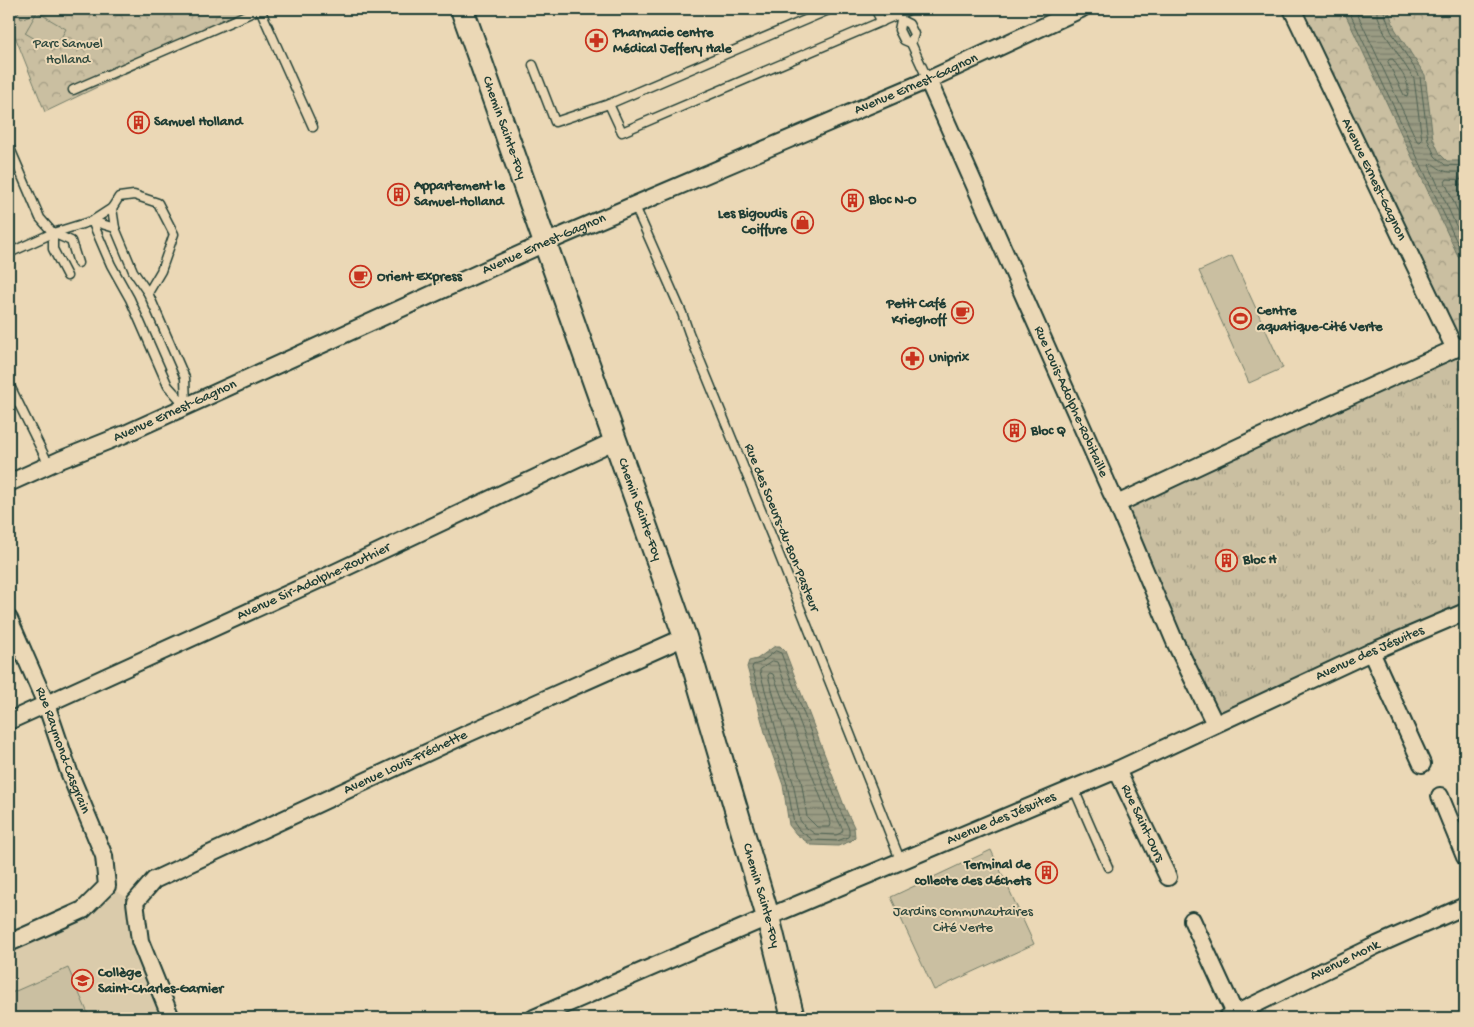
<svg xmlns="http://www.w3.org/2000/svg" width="1474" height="1027" font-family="'Gochi Hand',sans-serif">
<defs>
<pattern id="grass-tufts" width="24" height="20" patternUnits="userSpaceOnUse" patternTransform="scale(1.25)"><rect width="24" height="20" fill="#cabfa1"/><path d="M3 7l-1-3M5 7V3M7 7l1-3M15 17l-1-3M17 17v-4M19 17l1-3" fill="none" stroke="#a39c84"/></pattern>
<pattern id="forest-crowns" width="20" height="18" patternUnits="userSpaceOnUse" patternTransform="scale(1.25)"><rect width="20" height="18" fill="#cabfa1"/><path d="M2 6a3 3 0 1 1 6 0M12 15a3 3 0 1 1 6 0" fill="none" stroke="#a39c84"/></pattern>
<pattern id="water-rules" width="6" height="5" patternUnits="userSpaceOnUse" patternTransform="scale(1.25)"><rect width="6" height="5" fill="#9a9b83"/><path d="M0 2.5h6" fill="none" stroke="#7d806c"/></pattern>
</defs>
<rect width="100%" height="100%" fill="#ebd8b6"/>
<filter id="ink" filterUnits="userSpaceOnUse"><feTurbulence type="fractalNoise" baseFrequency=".02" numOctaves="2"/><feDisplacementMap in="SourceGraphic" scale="10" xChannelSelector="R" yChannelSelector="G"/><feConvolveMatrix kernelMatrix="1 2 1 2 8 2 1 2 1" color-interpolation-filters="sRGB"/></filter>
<g filter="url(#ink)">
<polygon fill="#dacbab" points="107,886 135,902 171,1018 9,1018 9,943 83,910"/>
<polygon fill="url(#grass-tufts)" stroke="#747e6a" points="1465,344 1465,612 1215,724 1117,504"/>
<g fill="url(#forest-crowns)" stroke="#747e6a">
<polygon points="9,9 260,9 45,112 9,21"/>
<polygon points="1292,9 1465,9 1465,344 1455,349"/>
</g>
<g fill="#cabfa1" stroke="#747e6a">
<polygon points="17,9 43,9 37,12 66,29 54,50 25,33 37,12 21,19"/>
<polygon points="1232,256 1283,368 1249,383 1199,271"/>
<polygon points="991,850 1034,944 934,990 891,897"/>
<polygon points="68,968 90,1018 9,1018 9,994"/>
</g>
<g fill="url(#water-rules)" stroke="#697563">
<polygon points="1343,9 1388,9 1395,29 1425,75 1433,139 1440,154 1447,161 1465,161 1465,266 1459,258"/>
<polygon points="775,646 780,646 785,651 845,808 854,827 855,837 851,841 838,846 811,845 796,834 789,825 783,785 766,736 747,667 749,661 757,659"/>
</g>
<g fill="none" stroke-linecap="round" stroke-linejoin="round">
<g stroke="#506354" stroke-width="1">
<polyline points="1348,9 1463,255 1465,258"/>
<polyline points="1355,9 1417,141 1420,142 1422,140 1414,79 1385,34 1377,14 1377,9"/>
<polyline points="1383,9 1391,31 1420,77 1428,140 1435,156 1445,165 1465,166"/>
<path d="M1390 59H1393C1399 70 1412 83 1407 96L1404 95 1388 62Z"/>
<path d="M1465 172C1449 172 1445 174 1432 163L1429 165 1465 246"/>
<polyline points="1465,180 1447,179 1445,182 1465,228"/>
<polygon points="776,651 781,653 840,810 849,829 849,835 848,837 837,841 813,840 799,830 794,823 787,784 771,735 752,668 753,665 760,663"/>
<polygon points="773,661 777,662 834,812 843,830 841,833 836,835 815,834 804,826 800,820 793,782 777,733 760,672 760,670"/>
<polygon points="770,673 773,674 831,824 830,827 817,827 807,817 801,780 784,731 768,676"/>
</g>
<defs>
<g id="service">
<polyline points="260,9 313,127"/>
<polyline points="831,9 609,104 622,132 911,9"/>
<polyline points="875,9 882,22"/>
<polyline points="900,17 901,20 909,24 914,34 911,43"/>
<polyline points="901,20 899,30 904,40 911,43 928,80"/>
<polyline points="533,65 555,122 609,104"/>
<polyline points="73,90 260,9"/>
<polyline points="9,146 40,218 53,233 53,249 67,276"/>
<polyline points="634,204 682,313 689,333 776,547 901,862"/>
<polyline points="112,208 115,228 133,271 148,293"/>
<polyline points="92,221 112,208 119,197 134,195 158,203 174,234 161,271 148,293 185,378 186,406"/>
<polyline points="92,221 115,228"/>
<polyline points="53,233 71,241 78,263"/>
<polyline points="9,253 53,233 92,221 111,265 130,299 168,386 186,406"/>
<polyline points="9,384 49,465"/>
<polyline points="1074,789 1108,867"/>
</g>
<g id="minor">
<path id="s1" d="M1292 9 1455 349"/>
<path id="s2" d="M928 80 1111 492 1117 504 1175 642 1215 724"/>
<path id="s3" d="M9 483 60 460 125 434 545 243 928 80 1081 9"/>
<polyline points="1117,504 1260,437 1465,344"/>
<path id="s4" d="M9 619 46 704 69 772 104 856 107 886 83 910 9 943"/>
<polyline points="1371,652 1422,764"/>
<path id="s5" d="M9 721 336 572 616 440"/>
<path id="s6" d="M1117 770 1168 877"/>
<polyline points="1440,796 1465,857"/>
<polyline points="1192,920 1237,1018"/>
<path id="s7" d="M171 1018 140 941 135 902 154 880 469 733 685 637"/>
<path id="s8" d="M534 1018 768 917 1117 770 1371 652 1465 612"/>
<path id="s9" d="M1227 1018 1377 945 1465 906"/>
</g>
<g id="secondary">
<path id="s10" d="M462 9 685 637 768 917 793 1018"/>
</g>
</defs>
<use href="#service" stroke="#1f3d34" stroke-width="11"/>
<use href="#minor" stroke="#1f3d34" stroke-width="20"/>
<use href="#secondary" stroke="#1f3d34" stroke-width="26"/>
<use href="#service" stroke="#ebd8b6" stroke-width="8"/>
<use href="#minor" stroke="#ebd8b6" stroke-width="16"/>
<use href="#secondary" stroke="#ebd8b6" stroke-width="22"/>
</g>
</g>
<defs>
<symbol id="pharmacy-ring" viewBox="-11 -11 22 22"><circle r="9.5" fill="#ebd8b6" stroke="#c8321e" stroke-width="1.5"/><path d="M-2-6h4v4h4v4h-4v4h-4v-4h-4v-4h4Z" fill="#c8321e"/></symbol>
<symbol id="building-ring" viewBox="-11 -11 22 22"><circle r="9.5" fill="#ebd8b6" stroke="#c8321e" stroke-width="1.5"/><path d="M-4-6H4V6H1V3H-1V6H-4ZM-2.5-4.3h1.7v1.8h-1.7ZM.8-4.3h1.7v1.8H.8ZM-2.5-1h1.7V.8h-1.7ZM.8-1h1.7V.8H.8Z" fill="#c8321e"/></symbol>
<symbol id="shop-ring" viewBox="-11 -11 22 22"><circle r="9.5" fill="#ebd8b6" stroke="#c8321e" stroke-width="1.5"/><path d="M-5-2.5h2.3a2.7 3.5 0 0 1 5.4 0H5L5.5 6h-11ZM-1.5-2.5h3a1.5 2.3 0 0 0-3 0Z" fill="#c8321e"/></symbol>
<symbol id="cafe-ring" viewBox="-11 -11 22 22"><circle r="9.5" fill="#ebd8b6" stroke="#c8321e" stroke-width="1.5"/><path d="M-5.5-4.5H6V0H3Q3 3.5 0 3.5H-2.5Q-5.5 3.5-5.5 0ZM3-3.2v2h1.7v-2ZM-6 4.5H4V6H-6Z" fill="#c8321e"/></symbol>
<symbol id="stadium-ring" viewBox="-11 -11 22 22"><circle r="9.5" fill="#ebd8b6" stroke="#c8321e" stroke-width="1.5"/><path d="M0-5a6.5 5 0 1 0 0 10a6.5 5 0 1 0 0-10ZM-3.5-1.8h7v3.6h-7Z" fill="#c8321e"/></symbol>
<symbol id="school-ring" viewBox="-11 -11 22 22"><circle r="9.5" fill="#ebd8b6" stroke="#c8321e" stroke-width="1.5"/><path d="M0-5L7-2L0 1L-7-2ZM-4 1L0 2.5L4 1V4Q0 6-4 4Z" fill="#c8321e"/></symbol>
</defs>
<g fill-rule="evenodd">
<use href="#pharmacy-ring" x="584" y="28" width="25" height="25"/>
<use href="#building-ring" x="126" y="110" width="25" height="25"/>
<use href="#building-ring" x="386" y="182" width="25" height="25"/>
<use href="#building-ring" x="840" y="188" width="25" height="25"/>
<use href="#shop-ring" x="790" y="210" width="25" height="25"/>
<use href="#cafe-ring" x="348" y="264" width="25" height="25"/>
<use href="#cafe-ring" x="950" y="300" width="25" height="25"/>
<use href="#stadium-ring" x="1228" y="306" width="25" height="25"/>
<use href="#pharmacy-ring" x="900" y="346" width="25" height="25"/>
<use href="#building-ring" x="1002" y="418" width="25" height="25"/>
<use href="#building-ring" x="1214" y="548" width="25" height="25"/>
<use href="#building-ring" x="1034" y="860" width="25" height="25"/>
<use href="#school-ring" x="70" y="968" width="25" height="25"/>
</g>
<g text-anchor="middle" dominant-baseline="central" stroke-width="4" stroke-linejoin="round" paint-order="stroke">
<g font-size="14" font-weight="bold" fill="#1f3d34" stroke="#ebd8b6" text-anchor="start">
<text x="613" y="33">Pharmacie centre<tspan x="613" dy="16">Médical Jeffery Hale</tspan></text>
<text x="154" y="122">Samuel Holland</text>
<text x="414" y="186">Appartement le<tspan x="414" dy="16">Samuel-Holland</tspan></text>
<text x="869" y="200">Bloc N-O</text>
<text x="787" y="214" text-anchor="end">Les Bigoudis<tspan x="787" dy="16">Coiffure</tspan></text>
<text x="377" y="277">Orient Express</text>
<text x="946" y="304" text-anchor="end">Petit Café<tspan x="946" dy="16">Krieghoff</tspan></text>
<text x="1257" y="311">Centre<tspan x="1257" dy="16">aquatique-Cité Verte</tspan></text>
<text x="929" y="358">Uniprix</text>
<text x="1031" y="431">Bloc Q</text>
<text x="1243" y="560">Bloc H</text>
<text x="1031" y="865" text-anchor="end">Terminal de<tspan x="1031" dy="16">collecte des déchets</tspan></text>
<text x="98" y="973">Collège<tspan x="98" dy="16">Saint-Charles-Garnier</tspan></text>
</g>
<g font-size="14" fill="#304a3f" stroke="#ebd8b6">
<text x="68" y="44">Parc Samuel<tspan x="68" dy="16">Holland</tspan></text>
<text x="963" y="912">Jardins communautaires<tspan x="963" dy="16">Cité Verte</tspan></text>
</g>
<g font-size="14" fill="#1f3d34" stroke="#ebd8b6">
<text stroke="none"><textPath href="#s3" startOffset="991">Avenue Ernest-Gagnon</textPath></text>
<text stroke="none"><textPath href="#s10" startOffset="126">Chemin Sainte-Foy</textPath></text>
<text stroke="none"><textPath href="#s1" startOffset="189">Avenue Ernest-Gagnon</textPath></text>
<text stroke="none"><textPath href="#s3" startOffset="586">Avenue Ernest-Gagnon</textPath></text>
<text stroke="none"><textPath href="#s2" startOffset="352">Rue Louis-Adolphe-Robitaille</textPath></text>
<text stroke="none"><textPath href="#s3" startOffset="181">Avenue Ernest-Gagnon</textPath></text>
<text stroke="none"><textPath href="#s10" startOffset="531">Chemin Sainte-Foy</textPath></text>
<text transform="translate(781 528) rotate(68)">Rue des Soeurs-du-Bon-Pasteur</text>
<text stroke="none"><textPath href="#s5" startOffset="335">Avenue Sir-Adolphe-Routhier</textPath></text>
<text stroke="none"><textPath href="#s8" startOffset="912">Avenue des Jésuites</textPath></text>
<text stroke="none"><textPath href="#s4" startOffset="142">Rue Raymond-Casgrain</textPath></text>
<text stroke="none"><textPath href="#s7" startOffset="429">Avenue Louis-Fréchette</textPath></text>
<text stroke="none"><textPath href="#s8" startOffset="508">Avenue des Jésuites</textPath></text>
<text stroke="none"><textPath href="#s6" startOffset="59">Rue Saint-Ours</textPath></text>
<text stroke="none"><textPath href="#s10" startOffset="936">Chemin Sainte-Foy</textPath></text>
<text stroke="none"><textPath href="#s9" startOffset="131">Avenue Monk</textPath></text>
</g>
</g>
<rect width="1474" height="1027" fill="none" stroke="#ebd8b6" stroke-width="30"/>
<rect x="15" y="15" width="1444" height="997" fill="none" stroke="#1f3d34" stroke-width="2" filter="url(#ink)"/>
</svg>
